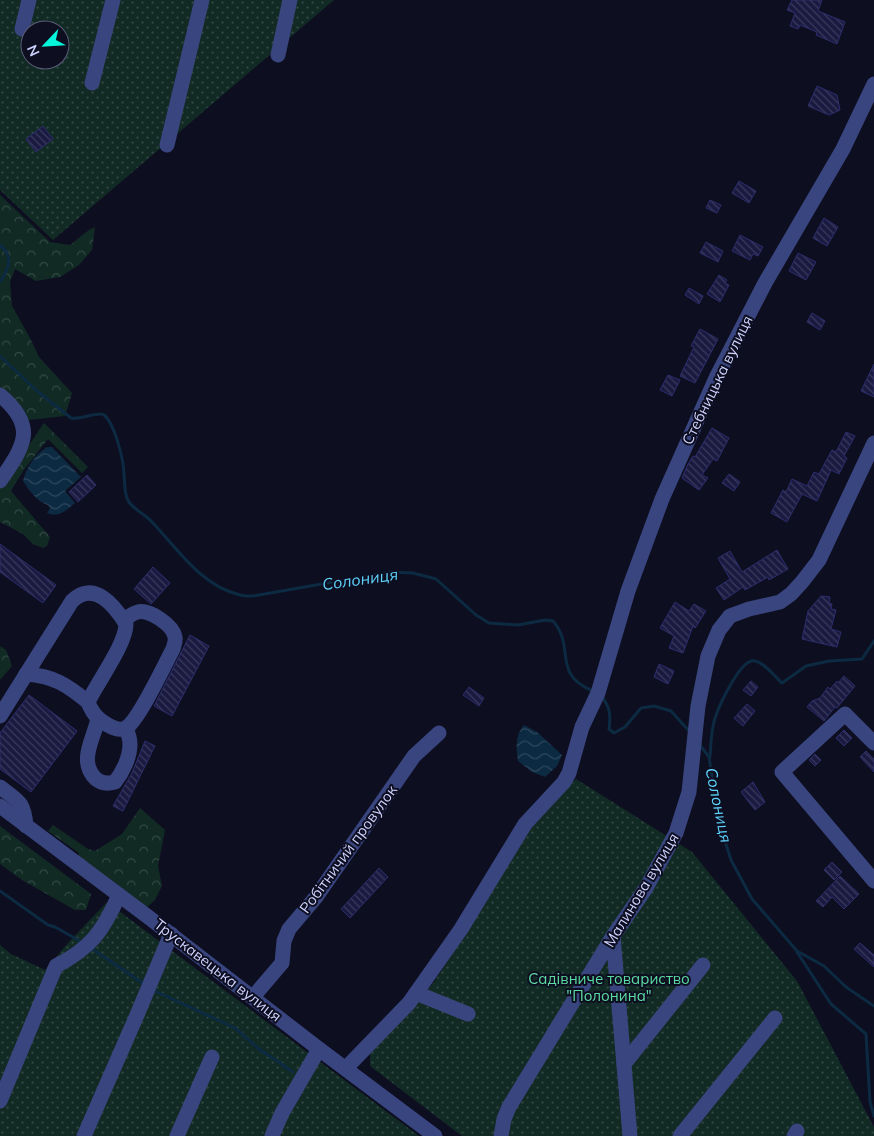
<svg xmlns="http://www.w3.org/2000/svg" width="874" height="1136" font-family="Mulish,sans-serif">
<defs>
<pattern id="forest-crowns" width="20" height="18" patternUnits="userSpaceOnUse" patternTransform="scale(1.25)"><rect width="20" height="18" fill="#112b24"/><path d="M2 6a3 3 0 1 1 6 0M12 15a3 3 0 1 1 6 0" fill="none" stroke="#324945"/></pattern>
<pattern id="garden-dots" width="8" height="8" patternUnits="userSpaceOnUse" patternTransform="scale(1.25)"><rect width="8" height="8" fill="#112b24"/><path d="M2 2h.1M6 6h.1" fill="none" stroke="#324945" stroke-width="1.8" stroke-linecap="round"/></pattern>
<pattern id="water-waves" width="16" height="10" patternUnits="userSpaceOnUse" patternTransform="scale(1.25)"><rect width="16" height="10" fill="#0c2a41"/><path d="M0 5q4-4 8 0t8 0" fill="none" stroke="#2e485e"/></pattern>
<pattern id="building-back-hatch" width="6" height="6" patternUnits="userSpaceOnUse" patternTransform="scale(1.25)"><rect width="6" height="6" fill="#1a1a41"/><path d="M-1 5l2 2M0 0l6 6M5-1l2 2" fill="none" stroke="#3a3a5e"/></pattern>
</defs>
<rect width="100%" height="100%" fill="#0e0e21"/>
<g fill="url(#forest-crowns)">
<polygon points="0,195 50,242 70,245 89,230 95,227 92,250 79,265 60,277 36,281 15,269 10,282 12,306 30,338 39,357 72,393 65,416 28,420 0,389"/>
<polygon points="44,423 88,467 82,473 48,439 23,471 11,491 50,537 47,546 43,548 33,544 23,534 0,522 0,488"/>
<polygon points="0,646 6,650 12,666 0,680"/>
<polygon points="140,808 165,830 158,866 162,886 155,900 146,908 78,856 79,853 48,831 53,825 88,849 95,851 122,834"/>
<polygon points="0,826 91,894 86,910 75,910 22,880 0,864"/>
</g>
<g fill="url(#garden-dots)" fill-rule="evenodd">
<path d="M0 0H334L53 240 0 190ZM30 30H60V60H30Z"/>
<polygon points="576,779 692,852 797,981 874,1127 874,1136 462,1136 370,1066 370,1054 434,982 484,905 535,820"/>
<polygon points="107,902 419,1136 0,1136 0,945 11,954 45,970 68,943"/>
</g>
<g fill="url(#water-waves)">
<path d="M47 447H52L81 477 65 491 75 503C67 510 59 518 47 513L50 508 48 505C37 502 29 490 23 481 26 468 35 454 47 447Z"/>
<path d="M524 725 537 732 562 755 557 766 545 777 532 772 518 761C516 747 515 736 524 725Z"/>
</g>
<g fill="none" stroke-linecap="round" stroke-linejoin="round">
<g stroke="#0c2a41" stroke-width="3">
<path d="M0 245C14 257 9 268 0 282"/>
<path d="M0 356 37 391 71 418C81 420 98 411 104 415 115 424 124 461 124 475 125 483 124 490 127 498 130 508 144 513 151 521 177 548 201 586 240 595 246 597 253 596 259 595L390 572 413 573 436 579 476 615 489 623 518 625 545 620 553 621C576 647 551 674 593 691"/>
<path d="M601 696C610 706 611 716 609 729L614 733 625 727 641 708 654 706 671 711 690 732"/>
<polyline points="700,745 709,757 719,822 731,860 752,899 797,951 824,966 846,987 874,1006"/>
<path d="M710 757C711 744 711 730 715 718 719 706 741 657 755 661 765 663 774 676 782 683L806 666 829 661 862 659 874 641"/>
<polyline points="0,891 48,925 55,927 80,941"/>
<polyline points="91,948 144,984"/>
<polyline points="797,952 831,1004 866,1034 870,1102 874,1116"/>
<polyline points="155,991 235,1028 259,1049 293,1072"/>
</g>
</g>
<g fill="url(#building-back-hatch)" stroke="#2c2d6d">
<polygon points="792,0 822,0 818,11 845,22 837,44 816,35 817,32 800,25 798,29 790,26 795,13 787,10"/>
<polygon points="817,86 837,95 840,110 829,115 808,106"/>
<polygon points="43,126 53,139 36,152 26,139"/>
<polygon points="739,181 756,191 749,203 732,193"/>
<polygon points="710,200 721,205 717,213 706,208"/>
<polygon points="824,218 838,227 827,246 813,238"/>
<polygon points="740,235 763,247 758,256 753,254 750,260 732,251"/>
<polygon points="706,242 723,251 718,262 700,253"/>
<polygon points="798,253 816,262 806,280 789,271"/>
<polygon points="719,275 727,280 725,283 729,285 720,302 707,294"/>
<polygon points="689,288 703,296 699,304 685,295"/>
<polygon points="812,313 825,321 820,330 807,322"/>
<polygon points="700,329 718,339 695,383 680,376 694,347 691,346"/>
<polygon points="874,364 874,397 861,391"/>
<polygon points="668,375 680,380 672,396 660,390"/>
<polygon points="712,428 729,438 717,461 713,459 702,475 708,478 699,490 682,478 688,464 693,456 695,457"/>
<polygon points="846,432 855,436 844,456 847,458 839,474 831,470 817,501 802,494 787,522 771,513 783,490 786,492 792,479 807,486 814,472 819,474 832,450 836,452"/>
<polygon points="729,474 740,482 734,491 722,483"/>
<polygon points="87,475 96,485 78,502 69,492"/>
<polygon points="0,544 56,585 43,603 0,572"/>
<polygon points="777,550 788,569 769,580 768,577 745,590 743,587 724,600 716,588 730,579 718,558 730,551 742,572"/>
<polygon points="153,567 170,583 151,604 134,589"/>
<polygon points="821,596 830,597 829,603 832,604 831,609 836,610 831,629 841,632 837,647 802,639 808,611"/>
<polygon points="675,602 689,611 694,604 706,611 695,628 693,626 683,653 669,648 674,636 660,628"/>
<polygon points="190,635 209,646 172,716 154,706"/>
<polygon points="659,664 674,671 668,684 654,677"/>
<polygon points="844,676 855,686 837,708 835,707 824,721 807,707 812,701 820,698 828,687 830,689 837,681 838,683"/>
<polygon points="751,681 758,687 751,696 743,690"/>
<polygon points="469,687 484,698 479,706 463,695"/>
<polygon points="29,695 77,731 31,792 0,769 0,733"/>
<polygon points="747,704 755,711 743,726 734,718"/>
<polygon points="844,730 852,738 844,746 836,738"/>
<polygon points="145,741 155,746 123,811 113,806 132,773"/>
<polygon points="866,751 874,759 874,772 860,757"/>
<polygon points="815,754 821,760 815,766 809,760"/>
<polygon points="753,782 765,802 755,810 741,792"/>
<polygon points="832,862 842,872 834,880 824,870"/>
<polygon points="379,868 388,877 350,918 341,909"/>
<polygon points="840,876 859,894 844,909 832,897 823,907 816,901"/>
<polygon points="860,943 874,955 874,967 854,949"/>
</g>
<g fill="none" stroke-linecap="round" stroke-linejoin="round">
<g stroke="#39457f" stroke-width="15">
<polyline points="22,29 29,0"/>
<polyline points="278,55 290,0"/>
<polyline points="92,83 113,0"/>
<polyline points="167,145 202,0"/>
<path d="M0 395C38 427 24 446 0 481"/>
<path d="M26 674C54 676 67 685 88 702"/>
<path d="M0 716 72 601C94 580 114 605 126 624 126 644 98 681 88 702 89 705 91 709 93 712 98 720 116 733 126 728 139 720 165 664 173 649 174 645 176 641 175 637 173 625 149 609 138 612 133 613 128 617 124 620"/>
<path d="M98 718C95 737 77 761 96 779 102 784 108 784 115 782 123 772 130 757 130 744 130 739 128 733 126 728"/>
<polyline points="874,743 845,714 782,772 874,881"/>
<path d="M0 787C18 801 24 801 26 826"/>
<polyline points="0,806 147,916 319,1049 435,1136"/>
<polyline points="613,936 630,1136"/>
<polyline points="416,993 468,1014"/>
<polyline points="253,997 282,963 284,941 289,929 316,897 414,756 439,733"/>
<polyline points="624,1064 703,965"/>
<polyline points="346,1068 409,1003 461,929 525,824 564,782 569,773 582,727 598,693 628,591 662,499 716,378 765,283 843,149 874,84"/>
<path d="M0 1101 56 966C91 948 103 931 119 895"/>
<polyline points="84,1136 137,1015 171,934"/>
<polyline points="177,1136 212,1057"/>
<polyline points="272,1136 282,1113 319,1049"/>
<polyline points="501,1136 504,1119 509,1107 613,936 646,888 676,833 689,792 698,706 708,656 719,630 730,616 749,609 780,602 791,594 802,582 819,560 874,443"/>
<polyline points="680,1136 775,1018"/>
<polyline points="794,1136 797,1131"/>
</g>
</g>
<g text-anchor="middle" dominant-baseline="central" stroke-width="4" stroke-linejoin="round" paint-order="stroke">
<g font-size="15" fill="#ced3fe" stroke="#0e0e21">
<text transform="translate(717 380) rotate(-64)">Стебницька вулиця</text>
<text transform="translate(348 849) rotate(-54)">Робітничий провулок</text>
<text transform="translate(641 890) rotate(-59)">Малинова вулиця</text>
<text transform="translate(218 970) rotate(38)">Трускавецька вулиця</text>
</g>
<g font-size="15" fill="#5cdca2" stroke="#0e0e21">
<text x="609" y="978">Садівниче товариство<tspan x="609" dy="17">"Полонина"</tspan></text>
</g>
<g font-size="16" font-style="italic" fill="#5ed3fc" stroke="#0e0e21">
<text transform="translate(360 579) rotate(-8)">Солониця</text>
<text transform="translate(719 805) rotate(78)">Солониця</text>
</g>
</g>
<g transform="translate(45 45) rotate(245)"><circle r="24" fill="#0e0e21" stroke="#5b5d79"/>
<path d="M0-4L9 19L0 12L-9 19Z" fill="#05f4da"/>
<text y="-8" font-size="14" font-weight="bold" text-anchor="middle" fill="#ced3fe">N</text>
</g>
</svg>
